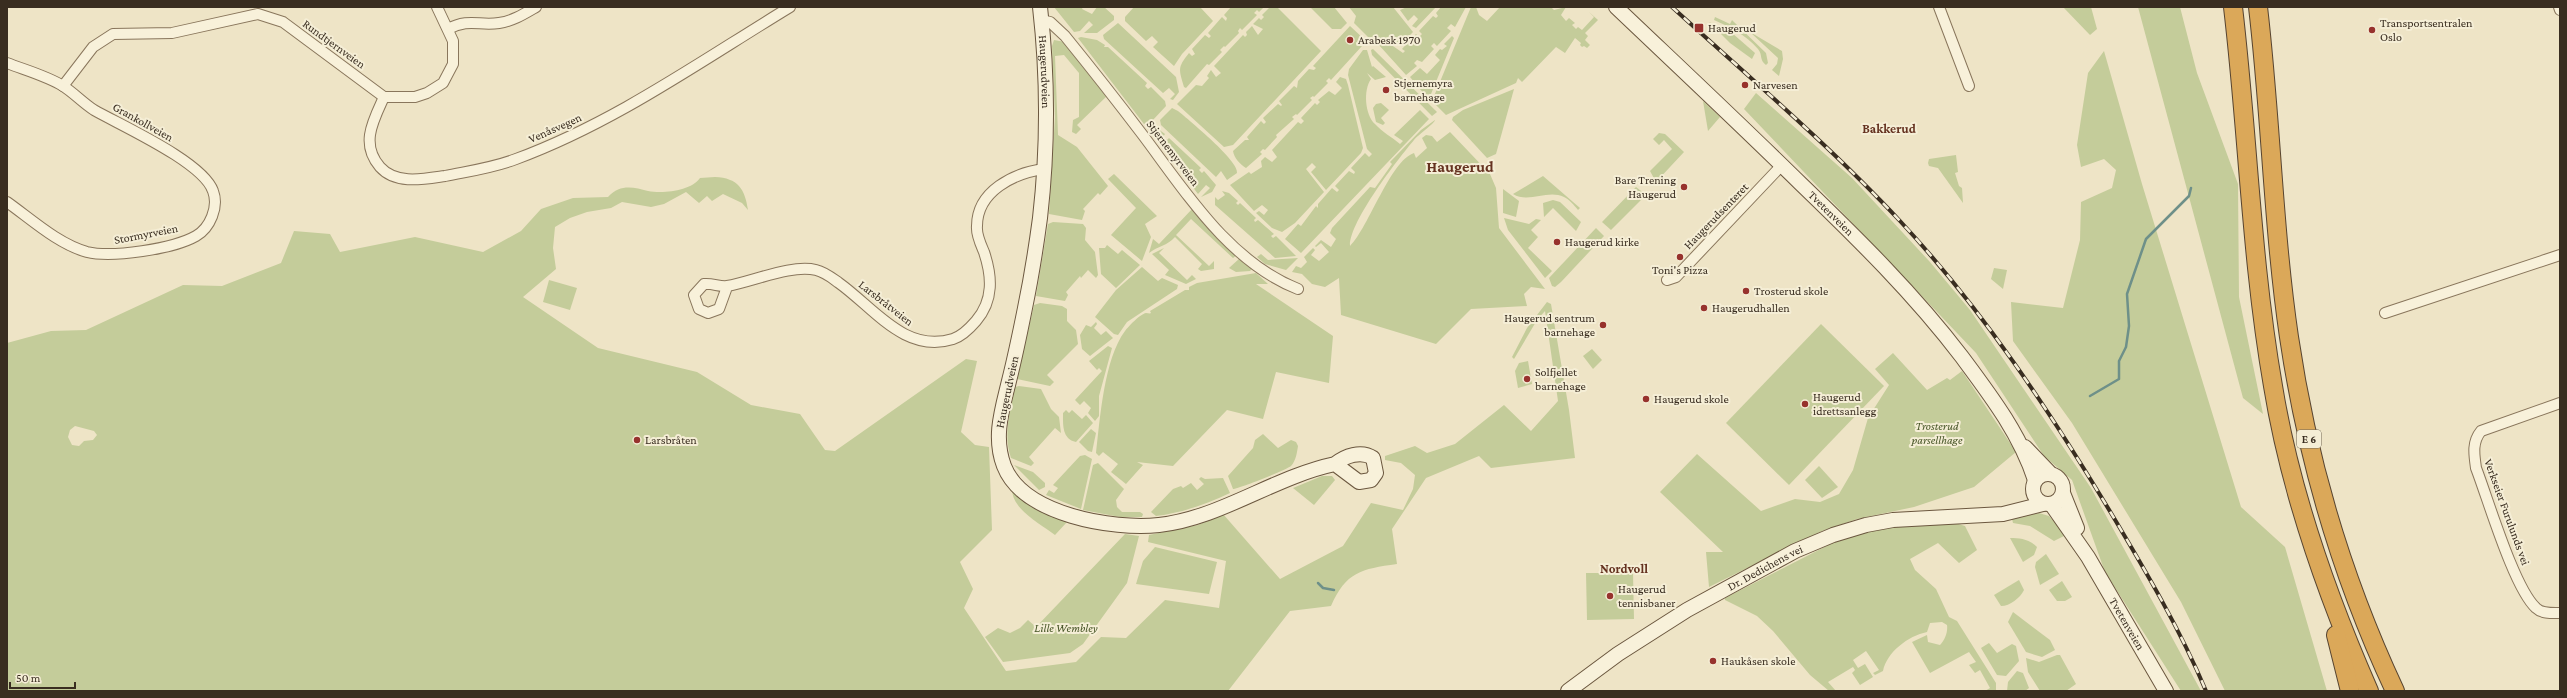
<svg xmlns="http://www.w3.org/2000/svg" width="2567" height="698" font-family="'Crimson Pro',serif">
<rect width="100%" height="100%" fill="#eee4c6"/>
<g fill="#c4cc9a" fill-rule="evenodd">
<polygon points="1054,7 1083,7 1082,9 1092,14 1097,7 1104,7 1114,16 1114,20 1097,33 1084,33 1093,25 1089,21 1080,31 1074,32"/>
<polygon points="1134,7 1200,7 1213,21 1182,54 1174,66 1153,47 1158,42 1152,36 1146,41 1125,21 1125,17"/>
<path d="M1231 7H1264L1259 12 1257 10 1254 13 1257 15 1242 30 1240 28 1238 31 1239 33 1225 47 1224 46 1220 50 1222 52 1209 65 1207 64 1186 88 1184 87C1179 69 1177 68 1189 53L1192 56 1195 54 1192 49 1205 35 1209 38 1211 36 1208 33 1222 17 1226 21 1227 18 1224 15Z"/>
<polygon points="1270,7 1277,7 1321,51 1233,145 1224,147 1177,104 1196,85 1202,86 1209,78 1207,76 1211,70 1216,77 1221,73 1214,66 1243,35 1245,37 1247,35 1246,32 1252,26 1258,35 1263,29 1253,24 1259,18 1261,20 1264,17 1262,15"/>
<polygon points="1310,7 1334,7 1347,23 1341,29 1332,29"/>
<polygon points="1349,7 1393,7 1413,32 1400,45 1387,40 1372,41 1354,23 1356,16"/>
<polygon points="1407,7 1436,7 1416,28 1412,26 1418,19 1414,15 1408,21 1400,10"/>
<polygon points="1441,7 1466,7 1455,27 1451,24 1447,28 1451,31 1437,46 1434,43 1431,46 1434,49 1422,62 1417,60 1414,63 1417,66 1406,75 1378,44 1390,44 1403,53 1405,51 1402,49 1416,34 1419,37 1422,34 1419,31 1433,16 1436,18 1438,16 1436,13"/>
<polygon points="1471,7 1476,7 1479,15 1487,21 1500,7 1551,7 1554,10 1566,7 1561,15 1566,21 1569,18 1575,23 1572,25 1576,29 1578,27 1582,30 1594,17 1589,12 1598,20 1585,33 1588,36 1585,40 1590,45 1587,48 1584,46 1582,47 1580,45 1581,43 1575,38 1565,53 1556,47 1522,82 1518,78 1516,83 1446,115 1432,101"/>
<polygon points="2063,7 2091,7 2097,29 2090,35"/>
<polygon points="2138,7 2180,7 2197,73 2238,184 2239,297 2263,414 2243,398"/>
<path d="M1715 17 1730 24 1732 20 1735 23 1766 53 1768 63 1766 65C1759 60 1763 55 1758 49 1746 35 1730 27 1714 20Z"/>
<polygon points="1709,22 1732,33 1755,53 1752,59 1730,43"/>
<polygon points="1118,23 1176,77 1179,92 1173,100 1170,99 1175,94 1169,88 1163,93 1104,39 1103,35"/>
<path d="M1350 26 1365 40 1362 46 1331 80 1329 78 1326 81 1328 83 1314 97 1313 96 1310 98 1312 100 1297 115 1296 114 1292 117 1294 119 1276 135 1277 137 1265 150 1263 149 1260 152 1262 154 1246 168C1240 164 1234 158 1233 151L1245 140H1249L1247 137 1261 121 1264 124 1266 122 1263 118 1278 104 1281 106 1282 105 1279 101 1294 86 1297 88 1298 81 1309 69 1314 70 1316 68 1313 66Z"/>
<polygon points="1750,32 1782,51 1783,59 1779,76 1772,70 1777,64 1778,58"/>
<polygon points="1452,36 1454,38 1431,94 1425,95 1410,77 1420,68 1427,74 1440,60 1435,55 1440,49 1442,50 1447,46 1444,44"/>
<polygon points="1081,37 1097,40 1105,45 1104,47 1108,47 1147,83 1145,86 1148,89 1151,87 1165,101 1166,106 1152,121 1144,124 1078,38"/>
<polygon points="1054,40 1065,42 1107,96 1077,125 1081,129 1076,134 1072,132 1073,120 1079,117 1079,73 1064,55 1055,56 1058,135 1077,147 1108,186 1100,195 1098,193 1083,209 1085,211 1082,220 1049,214 1055,117 1052,46"/>
<polygon points="1373,49 1437,112 1432,116 1372,55 1371,50"/>
<path d="M1363 50H1367L1372 67 1373 66 1386 77 1375 80 1367 73 1371 79C1363 90 1365 115 1375 124 1382 132 1392 137 1400 144L1403 141 1394 135 1420 110 1429 119 1301 253 1285 239 1298 224 1301 226 1316 206 1318 208V204L1332 188 1337 192 1339 190 1335 186 1349 171 1354 174 1355 172 1351 168 1365 153 1369 157 1372 154 1367 149 1348 75 1349 69Z"/>
<polygon points="2104,51 2142,184 2241,507 2285,547 2327,691 2225,691 2181,602 2072,423 2013,341 2011,302 2063,308 2080,240 2081,202 2112,188 2116,170 2104,159 2081,167 2077,145 2088,73"/>
<polygon points="1340,77 1346,79 1348,85 1363,148 1361,153 1326,190 1311,172 1316,167 1312,163 1306,169 1324,192 1295,223 1282,232 1272,228 1256,213 1259,211 1264,215 1268,210 1262,205 1254,211 1230,185 1249,172 1251,174 1262,167 1261,161 1265,157 1272,162 1277,157 1272,150 1298,122 1301,124 1304,121 1301,118 1315,103 1317,105 1320,102 1318,100 1329,91 1335,95 1342,88 1336,82"/>
<polygon points="1514,89 1496,154 1487,158 1452,120 1453,117 1463,110"/>
<polygon points="1756,93 1852,178 1930,262 1970,310 2091,488 2201,691 2181,691 2105,572 2072,480 2044,456 1976,353 1744,109"/>
<polygon points="1703,101 1720,117 1708,131"/>
<polygon points="1381,103 1389,110 1381,118 1385,123 1383,125 1376,122 1373,108 1376,104"/>
<path d="M1172 108 1178 111C1189 120 1240 162 1237 173L1227 180 1221 171 1216 177 1161 125 1160 120Z"/>
<path d="M1435 120C1435 123 1418 135 1414 140 1398 159 1349 222 1350 246 1369 227 1390 161 1414 153L1416 158 1427 148 1422 138 1426 135 1432 136 1437 142 1450 132 1490 174 1496 188 1499 228 1545 289 1531 287 1524 294 1527 306 1471 309 1436 344 1341 315 1339 278 1325 287 1312 284 1302 274 1292 272 1296 266 1301 268 1307 262 1304 257 1313 248 1315 250 1311 255 1319 261 1329 252 1321 243 1316 247 1315 246 1321 240 1331 247 1336 239 1330 233 1332 228 1370 187 1375 188 1392 164 1390 162 1421 130Z"/>
<polygon points="1154,126 1165,134 1163,137 1167,140 1169,138 1201,168 1199,170 1202,173 1204,171 1216,185 1212,192 1201,197 1210,188 1206,185 1198,194 1149,129"/>
<polygon points="1659,133 1665,134 1684,152 1656,182 1650,171 1672,149 1664,140 1659,145 1653,139"/>
<polygon points="1956,155 1958,172 1955,173 1959,186 1962,188 1963,203 1938,168 1929,166 1928,163 1929,159"/>
<polygon points="1114,174 1157,216 1145,224 1151,237 1142,261 1111,235 1136,208 1108,179"/>
<path d="M1543 176 1580 208 1578 210C1574 205 1569 199 1564 197 1547 189 1529 204 1513 194Z"/>
<path d="M715 177C738 178 745 189 748 210L742 203 723 194 712 201 707 196 699 203 686 192 664 204 651 207 622 202 611 208 587 212 570 218 555 227 553 248 556 269 523 297 598 348 697 372 751 405 800 414 825 450 835 451 966 359 977 361 961 432 975 445 989 447 992 530 960 562 973 589 964 608 1006 671 1076 662 1101 637 1126 638 1165 600 1219 608 1226 561 1148 542 1149 535 1198 525 1223 514 1280 579 1343 546 1371 503 1403 510 1413 489 1415 475 1401 463 1385 460V456L1415 446 1427 453 1455 444 1504 405 1531 431 1558 401 1545 311 1537 320 1514 359 1512 357 1527 328 1547 302 1551 304 1569 410 1575 458 1491 468 1479 456 1426 478 1392 529 1397 564C1361 569 1346 572 1331 606L1290 611 1228 691H7V343L51 331 86 330 183 285 222 286 281 263 294 231 330 234 340 252 415 237 483 252 521 231 541 209 573 198 608 197C620 184 633 187 648 191 663 194 691 191 700 178ZM75 426 94 431 97 435 93 440 84 441 79 446 72 445 68 437 70 430Z"/>
<polygon points="1636,187 1646,195 1611,230 1602,222"/>
<polygon points="1503,189 1519,201 1516,217 1503,213"/>
<polygon points="1222,191 1229,193 1238,201 1236,203 1238,205 1240,203 1256,218 1254,220 1255,222 1258,220 1274,234 1271,236 1273,238 1276,236 1296,256 1275,258 1215,205 1215,197 1218,200 1225,195"/>
<polygon points="1553,200 1560,202 1581,222 1576,231 1553,208 1544,217 1543,203"/>
<path d="M1193 208 1237 255 1233 258 1191 219 1176 235 1209 266 1214 261V269L1201 271 1198 269 1202 264 1175 237C1167 246 1158 246 1149 253L1153 239 1159 244Z"/>
<polygon points="1504,218 1529,224 1536,219 1541,220 1531,230 1538,237 1528,248 1552,271 1545,278 1508,230"/>
<polygon points="1053,222 1083,224 1086,228 1085,240 1095,252 1098,275 1096,278 1088,270 1081,278 1080,276 1066,292 1068,295 1065,301 1036,296 1048,224"/>
<polygon points="1596,228 1604,236 1561,282 1555,287 1552,286 1549,278"/>
<polygon points="1107,245 1118,254 1122,250 1140,265 1116,288 1101,274 1099,248 1105,248"/>
<polygon points="1164,248 1159,253 1187,280 1192,275 1196,279 1186,284 1165,275 1169,270 1152,254"/>
<polygon points="1261,254 1268,260 1298,258 1286,270 1265,264 1257,257"/>
<polygon points="1240,258 1252,269 1250,271 1236,272 1229,268"/>
<polygon points="1142,267 1158,281 1162,278 1178,285 1177,289 1127,322 1118,335 1114,334 1095,317 1116,290"/>
<polygon points="1994,268 2007,270 2003,289 1991,279"/>
<path d="M1256 273 1268 284H1256L1333 336 1329 383 1276 372 1263 419 1227 410 1173 466 1137 462 1143 465 1126 484 1111 472 1118 464 1103 452 1099 456 1096 453C1100 419 1104 359 1125 331 1128 327 1140 314 1146 313 1148 313 1150 314 1151 313L1150 311 1185 290H1189V287L1197 283Z"/>
<polygon points="549,280 577,288 570,310 543,302"/>
<polygon points="1040,303 1062,306 1067,309 1067,321 1076,330 1078,344 1047,375 1054,382 1050,386 1017,379 1034,305"/>
<polygon points="1096,322 1097,324 1094,328 1101,335 1106,331 1113,338 1090,356 1082,349 1080,335 1086,325 1091,327"/>
<polygon points="1821,324 1884,386 1789,485 1726,423"/>
<polygon points="1108,346 1112,348 1099,396 1099,416 1095,421 1088,413 1091,408 1084,401 1080,405 1075,400 1102,371 1099,368 1097,370 1089,361"/>
<polygon points="1592,349 1602,360 1593,369 1583,356"/>
<polygon points="1893,353 1927,390 1947,378 1950,380 1962,371 2016,452 1974,487 1914,507 1857,519 1822,531 1709,587 1706,552 1723,552 1660,492 1697,454 1761,511 1795,499 1820,502 1839,494 1853,470 1868,418 1889,385 1875,369"/>
<polygon points="1528,361 1532,384 1518,388 1515,371 1519,363"/>
<path d="M1019 386 1041 389 1051 409 1059 417 1061 433 1055 428 1029 457 1034 463 1031 466 1011 458C1003 434 1010 411 1015 387Z"/>
<path d="M1066 410 1069 413 1072 410 1082 419 1086 415 1093 423 1076 442C1062 439 1063 425 1063 413Z"/>
<polygon points="1091,429 1096,433 1092,452 1088,451 1079,442"/>
<path d="M1263 434 1278 448 1291 440 1296 442 1298 446C1297 452 1296 461 1291 466 1286 470 1238 489 1233 489L1228 476 1253 448 1255 440Z"/>
<polygon points="1085,455 1092,459 1081,509 1046,495 1049,490 1054,493 1058,488 1053,485 1080,456"/>
<polygon points="1098,463 1124,489 1116,500 1117,507 1122,512 1140,512 1143,514 1142,517 1120,517 1083,510 1093,465"/>
<polygon points="1014,465 1033,472 1045,483 1045,487 1039,490"/>
<polygon points="1819,466 1838,487 1822,498 1805,480"/>
<polygon points="1322,476 1332,476 1335,480 1314,505 1293,488"/>
<path d="M1201 477 1205 479 1223 478 1230 493C1206 504 1182 513 1156 516L1151 512 1173 489 1181 486 1183 488 1191 483 1197 490 1204 484 1199 479Z"/>
<path d="M1012 489 1044 513 1067 522 1055 535C1041 524 1012 510 1012 489Z"/>
<polygon points="2039,513 2049,516 2066,535 2054,541 2030,526 2013,523 2012,519"/>
<path d="M1952 522 1965 526 1977 550 1959 563 1938 543 1910 559 1915 570 1936 589 1949 617 1957 621 1996 683V691H1985L1990 688 1980 670 1975 673 1969 665 1976 662 1969 652 1930 673 1912 642 1927 635 1928 642 1940 645C1945 640 1948 632 1947 625L1942 622 1930 623 1927 632C1908 636 1887 652 1883 671L1875 675 1873 673 1879 670 1866 651 1853 660 1858 668 1865 664 1873 677 1860 685 1852 673 1855 670 1853 667 1828 682 1836 691H1829L1810 675 1773 631 1757 616 1725 600V598L1844 537 1892 526Z"/>
<polygon points="1125,534 1139,536 1127,583 1083,644 1070,653 1003,662 985,637 998,628 1010,633 1020,628 1028,620 1036,627"/>
<path d="M2010 538C2020 538 2029 539 2037 547L2034 555 2023 562Z"/>
<polygon points="1155,547 1217,562 1209,594 1136,584 1143,561"/>
<polygon points="2046,554 2059,574 2040,585 2035,567 2036,562"/>
<polygon points="1586,573 1633,573 1634,619 1587,620"/>
<path d="M2019 580 2024 590C2020 598 2010 606 2001 606L1994 595Z"/>
<polygon points="2062,581 2072,597 2065,601 2057,601 2049,590"/>
<polygon points="2013,612 2050,640 2055,650 2042,657 2026,652 2008,622"/>
<polygon points="1989,643 1997,653 2012,644 2016,646 2019,661 2006,676 1997,675 1981,648"/>
<polygon points="2057,655 2060,655 2076,684 2066,691 2040,691 2028,672 2026,658 2039,662"/>
<polygon points="2017,671 2023,673 2029,688 2025,691 2007,691 2008,682"/>
</g>
<g fill="none" stroke-linecap="round" stroke-linejoin="round">
<g stroke="#6e9089" stroke-width="2.5">
<polyline points="2090,396 2119,379 2119,361 2126,347 2129,326 2127,294 2146,239 2189,196 2191,188"/>
<polyline points="1318,583 1323,588 1334,590"/>
</g>
<defs>
<g id="street">
<polyline points="1939,7 1969,86"/>
<polyline points="2559,7 2560,10"/>
<path d="M1041 20 1050 22 1065 36C1091 68 1117 101 1142 134 1185 191 1229 262 1298 289"/>
<path d="M448 29C469 18 479 26 499 23 513 21 524 14 536 7"/>
<path d="M7 63C25 70 47 76 63 86 74 93 83 103 94 110 122 126 203 162 213 191 219 207 210 228 196 236 173 249 112 258 87 252 58 244 31 219 7 202"/>
<polyline points="63,86 93,47 113,34 172,33 258,14 283,22 384,97 415,97 427,93 443,83 453,64 453,41 437,7"/>
<path d="M384 97C373 121 360 144 380 167 396 185 424 179 445 176 469 171 493 168 516 159 614 123 701 61 790 7"/>
<polyline points="1667,280 1676,277 1782,165"/>
<path d="M727 287 719 309 708 313 699 309 694 295 704 284C712 283 720 287 727 286 752 282 791 264 816 270 825 272 832 278 839 283 874 308 905 354 953 339 962 336 970 328 976 321 994 300 992 276 984 252 981 245 976 235 977 226 977 191 1014 173 1044 169"/>
<polyline points="2385,313 2560,255"/>
<path d="M2560 403 2481 431C2472 442 2474 454 2476 468 2488 499 2514 588 2536 608 2542 614 2553 613 2560 613"/>
</g>
<g id="secondary">
<path id="s1" d="M1040 7C1048 77 1048 148 1040 218 1036 248 1031 279 1025 308 1020 333 1015 357 1009 381 1002 410 993 437 1004 466 1023 515 1113 530 1159 525 1221 518 1274 477 1335 464L1359 482 1371 480 1376 473 1373 458C1361 450 1345 456 1335 464"/>
<path id="s2" d="M1616 7C1678 66 1740 124 1801 184 1858 239 1914 294 1962 357 1991 396 2020 434 2035 480"/>
<polyline points="2025,447 2051,474"/>
<circle cx="2048" cy="489" r="15"/>
<polyline points="2063,493 2077,528"/>
<path id="s3" d="M2051 504 2088 557 2166 691"/>
<path id="s4" d="M1568 691 1618 654 1687 610 1795 551 1833 535 1866 525 1893 520 2003 514 2043 504"/>
</g>
<g id="highway">
<path d="M2233 7C2248 133 2251 260 2273 386 2290 491 2326 593 2369 691"/>
<path d="M2258 7C2271 117 2273 228 2289 337 2307 459 2343 580 2395 691"/>
<polyline points="2336,635 2350,691"/>
</g>
</defs>
<use href="#street" stroke="#89765c" stroke-width="12"/>
<use href="#secondary" stroke="#6b573f" stroke-width="16"/>
<use href="#highway" stroke="#574430" stroke-width="20"/>
<use href="#street" stroke="#f8f1da" stroke-width="10"/>
<use href="#secondary" stroke="#f8f1da" stroke-width="14"/>
<use href="#highway" stroke="#dba859" stroke-width="18"/>
<defs>
<path id="rail" d="M1672 7C1749 77 1829 145 1900 221 1982 309 2049 410 2111 513 2145 570 2180 629 2206 691"/>
</defs>
<use href="#rail" stroke="#392d20" stroke-width="4"/>
<use href="#rail" stroke="#f5eed6" stroke-width="2.5" stroke-dasharray="8" stroke-linecap="butt"/>
</g>
<g fill="#97322d" stroke="#f5eed6" stroke-width="1.5">
<rect x="1694" y="23" width="10" height="10" rx="2"/>
<circle cx="2372" cy="30" r="4"/>
<circle cx="1350" cy="40" r="4"/>
<circle cx="1745" cy="85" r="4"/>
<circle cx="1386" cy="90" r="4"/>
<circle cx="1684" cy="187" r="4"/>
<circle cx="1557" cy="242" r="4"/>
<circle cx="1680" cy="257" r="4"/>
<circle cx="1746" cy="291" r="4"/>
<circle cx="1704" cy="308" r="4"/>
<circle cx="1603" cy="325" r="4"/>
<circle cx="1527" cy="379" r="4"/>
<circle cx="1646" cy="399" r="4"/>
<circle cx="1805" cy="404" r="4"/>
<circle cx="637" cy="440" r="4"/>
<circle cx="1610" cy="596" r="4"/>
<circle cx="1713" cy="661" r="4"/>
</g>
<g text-anchor="middle" dominant-baseline="central" stroke-width="4" stroke-linejoin="round" paint-order="stroke">
<rect fill="#f5eed6" stroke="#716757" stroke-width="1" x="2297" y="430" width="24" height="18" rx="3"/>
<g font-size="11" font-weight="bold" fill="#392d20">
<text x="2309" y="439">E 6</text>
</g>
<g font-size="12" fill="#392d20" stroke="#f5eed6" text-anchor="start">
<text x="2380" y="23">Transportsentralen<tspan x="2380" dy="14">Oslo</tspan></text>
<text x="1708" y="28">Haugerud</text>
<text x="1358" y="40">Arabesk 1970</text>
<text x="1394" y="83">Stjernemyra<tspan x="1394" dy="14">barnehage</tspan></text>
<text x="1753" y="85">Narvesen</text>
<text x="1676" y="180" text-anchor="end">Bare Trening<tspan x="1676" dy="14">Haugerud</tspan></text>
<text x="1565" y="242">Haugerud kirke</text>
<text x="1680" y="270" text-anchor="middle">Toni's Pizza</text>
<text x="1754" y="291">Trosterud skole</text>
<text x="1712" y="308">Haugerudhallen</text>
<text x="1595" y="318" text-anchor="end">Haugerud sentrum<tspan x="1595" dy="14">barnehage</tspan></text>
<text x="1535" y="372">Solfjellet<tspan x="1535" dy="14">barnehage</tspan></text>
<text x="1813" y="397">Haugerud<tspan x="1813" dy="14">idrettsanlegg</tspan></text>
<text x="1654" y="399">Haugerud skole</text>
<text x="645" y="440">Larsbråten</text>
<text x="1618" y="589">Haugerud<tspan x="1618" dy="14">tennisbaner</tspan></text>
<text x="1721" y="661">Haukåsen skole</text>
</g>
<g font-size="12" fill="#392d20" stroke="#f5eed6">
<text transform="translate(334 44) rotate(36)">Rundtjernveien</text>
<text stroke="none"><textPath href="#s1" startOffset="65">Haugerudveien</textPath></text>
<text transform="translate(143 122) rotate(29)">Grankollveien</text>
<text transform="translate(555 128) rotate(-24)">Venåsvegen</text>
<text transform="translate(1173 153) rotate(53)">Stjernemyrveien</text>
<text stroke="none"><textPath href="#s2" startOffset="298">Tvetenveien</textPath></text>
<text transform="translate(1716 216) rotate(-46)">Haugerudsenteret</text>
<text transform="translate(146 234) rotate(-11)">Stormyrveien</text>
<text transform="translate(886 303) rotate(38)">Larsbråtveien</text>
<text transform="translate(1007 392) rotate(-78)">Haugerudveien</text>
<text transform="translate(2507 512) rotate(70)">Verkseier Furulunds vei</text>
<text stroke="none"><textPath href="#s4" startOffset="233">Dr. Dedichens vei</textPath></text>
<text stroke="none"><textPath href="#s3" startOffset="142">Tvetenveien</textPath></text>
</g>
<g font-size="12" font-style="italic" fill="#475527" stroke="#f5eed6">
<text x="1937" y="426">Trosterud<tspan x="1937" dy="14">parsellhage</tspan></text>
<text x="1066" y="628">Lille Wembley</text>
</g>
<g font-size="13" font-weight="bold" fill="#653220" stroke="#f5eed6">
<text x="1889" y="128">Bakkerud</text>
<text x="1624" y="568">Nordvoll</text>
</g>
<g font-size="16" font-weight="bold" fill="#653220" stroke="#f5eed6">
<text x="1460" y="166">Haugerud</text>
</g>
</g>
<rect width="2567" height="698" fill="none" stroke="#392d20" stroke-width="16"/>
<path d="M10 682v6h65v-6" fill="none" stroke="#392d20" stroke-width="2"/>
<text x="16" y="682" font-size="12" fill="#392d20" stroke="#f5eed6" stroke-width="3" paint-order="stroke">50 m</text>
</svg>
